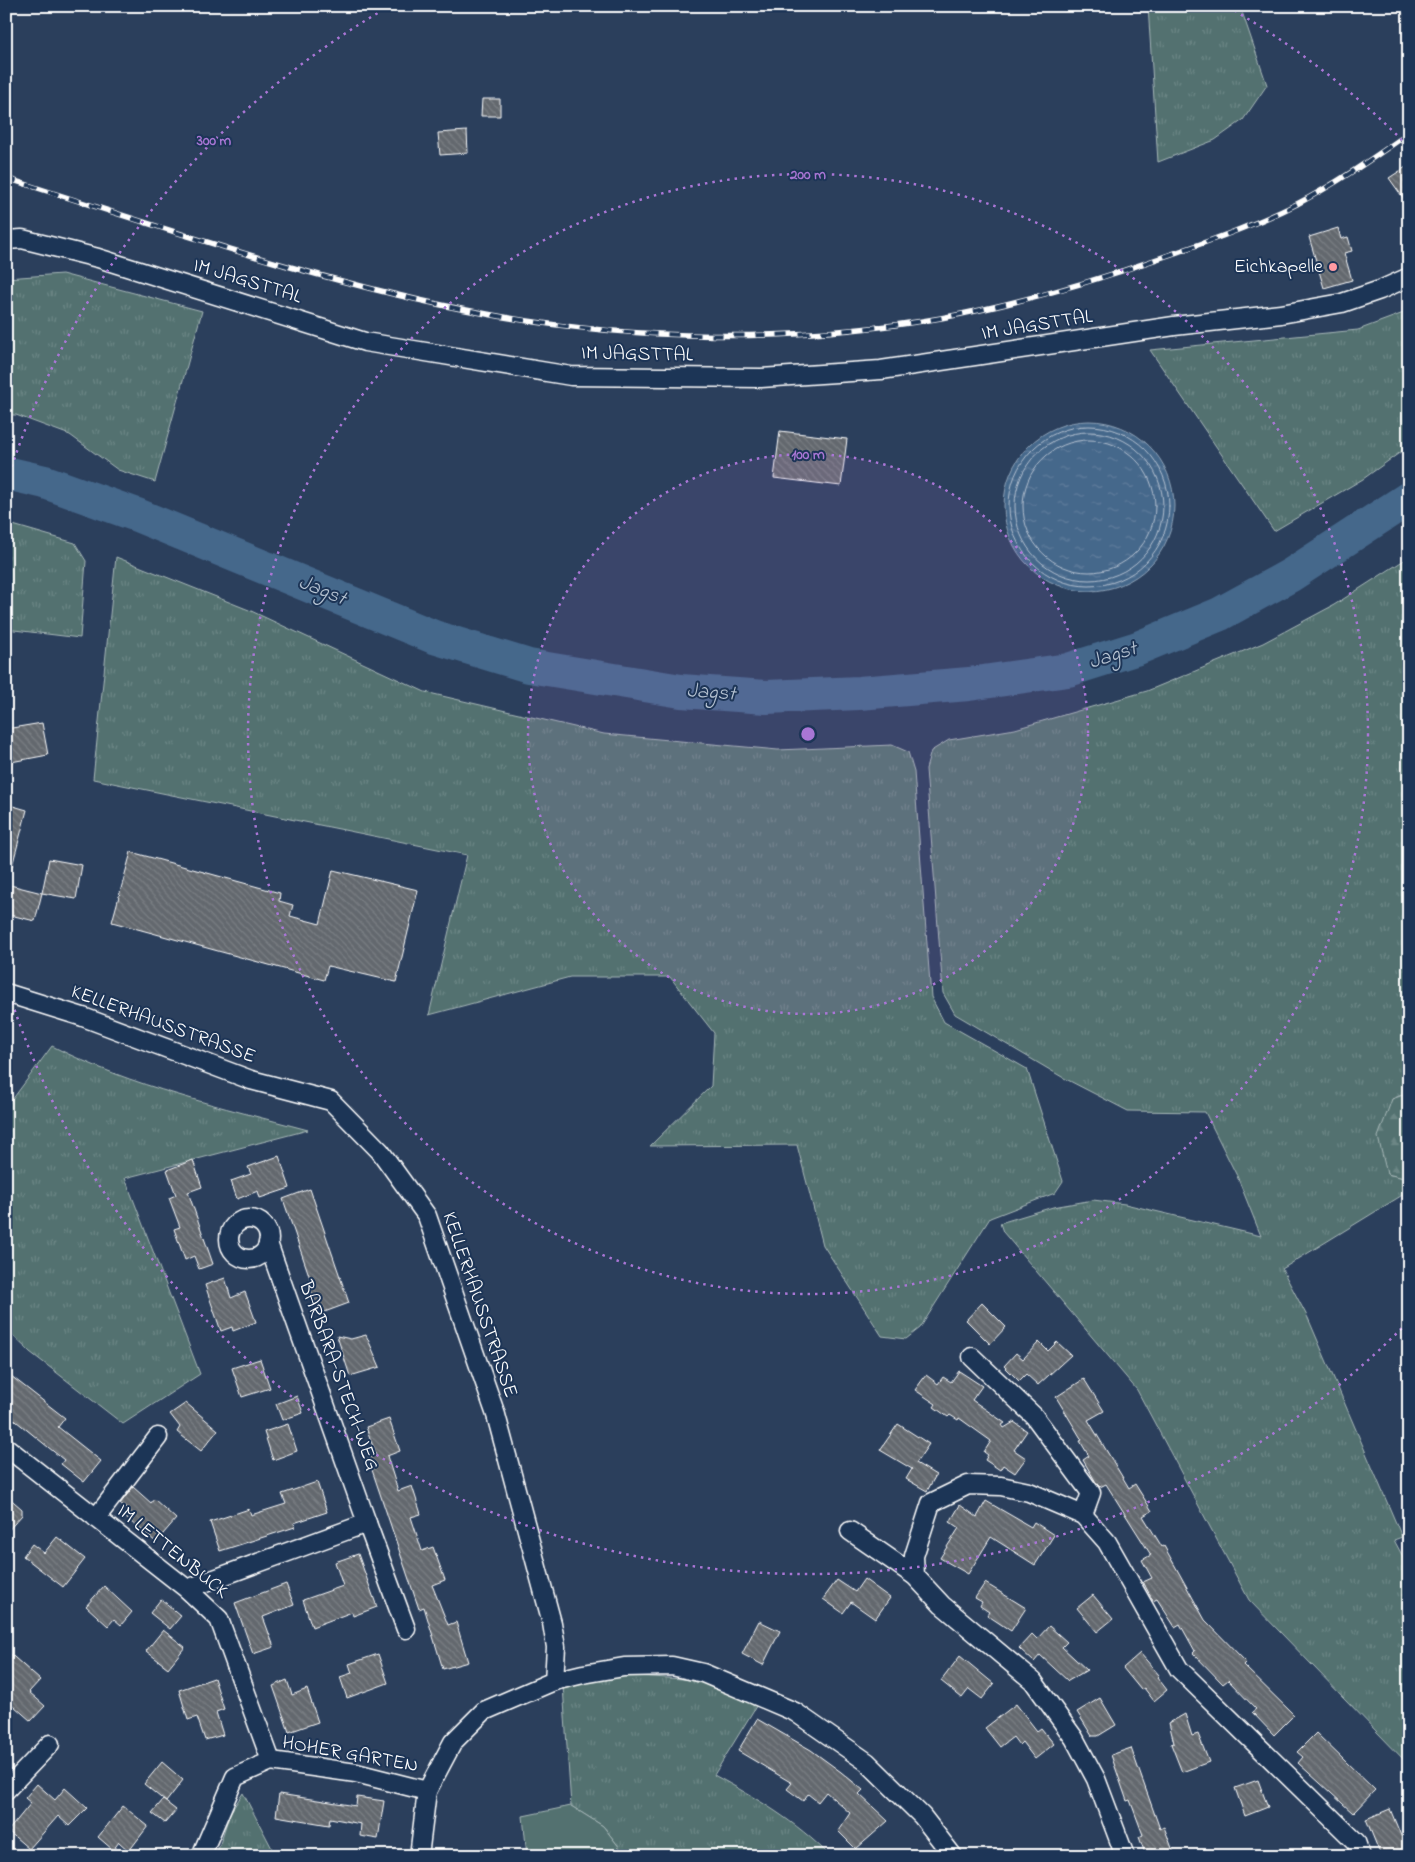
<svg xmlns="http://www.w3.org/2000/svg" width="1415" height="1862" font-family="'Indie Flower',sans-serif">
<defs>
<pattern id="grass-tufts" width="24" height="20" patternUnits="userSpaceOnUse" patternTransform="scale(1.25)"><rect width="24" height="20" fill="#527170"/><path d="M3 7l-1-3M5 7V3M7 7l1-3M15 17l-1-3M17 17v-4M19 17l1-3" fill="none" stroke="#6c8685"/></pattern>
<pattern id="forest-firs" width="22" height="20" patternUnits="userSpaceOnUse" patternTransform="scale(1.25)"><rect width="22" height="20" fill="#527170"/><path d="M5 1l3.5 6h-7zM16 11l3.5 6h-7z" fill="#6c8685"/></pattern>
<pattern id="water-ripples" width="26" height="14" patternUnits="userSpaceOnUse" patternTransform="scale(1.25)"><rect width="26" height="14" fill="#45678b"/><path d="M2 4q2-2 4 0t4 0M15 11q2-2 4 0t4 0" fill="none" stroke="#617e9c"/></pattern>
<pattern id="building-back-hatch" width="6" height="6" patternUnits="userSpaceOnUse" patternTransform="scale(1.25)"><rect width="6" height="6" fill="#63686e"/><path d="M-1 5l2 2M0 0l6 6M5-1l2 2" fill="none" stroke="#7a7f84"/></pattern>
</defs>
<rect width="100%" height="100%" fill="#2b3f5c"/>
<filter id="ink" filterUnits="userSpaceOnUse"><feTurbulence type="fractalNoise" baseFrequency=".02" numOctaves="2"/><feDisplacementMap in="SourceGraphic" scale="10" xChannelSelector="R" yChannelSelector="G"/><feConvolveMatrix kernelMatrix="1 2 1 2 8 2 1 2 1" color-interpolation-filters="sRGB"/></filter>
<g filter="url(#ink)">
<g fill="url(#grass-tufts)" stroke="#a8b8b8">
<polygon points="1148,6 1240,6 1267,85 1243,120 1215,140 1158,162"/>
<polygon points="62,274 202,311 155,482 118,470 70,435 16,415 6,415 6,278"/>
<polygon points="1409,311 1409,446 1363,479 1274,531 1150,350 1358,330"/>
<polygon points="6,523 75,543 86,561 80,638 6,629"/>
<polygon points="116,557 249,610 425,692 604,734 778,750 892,745 908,752 914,772 931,997 944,1022 1027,1069 1063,1181 1055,1193 990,1218 920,1328 906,1339 882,1336 823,1245 797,1145 650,1146 711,1086 714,1033 670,977 570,977 429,1015 467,855 93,779"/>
<polygon points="1409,557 1409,1092 1392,1099 1387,1174 1409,1179 1409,1191 1282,1269 1308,1318 1402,1537 1394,1540 1409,1568 1409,1765 1249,1600 1137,1390 1003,1232 1000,1223 1053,1207 1093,1200 1125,1204 1261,1236 1237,1176 1205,1112 1128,1111 1062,1077 955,1014 943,993 926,769 931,751 949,740 1015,729 1147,691 1263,643 1334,605"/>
<path d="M52 1046C132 1087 222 1107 308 1130L125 1178 200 1374 123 1424 30 1352 6 1329V1108Z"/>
<path d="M620 1675 699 1680 758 1703 714 1775C756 1798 796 1821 830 1856H626L603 1826 571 1806 563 1686Z"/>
<polygon points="243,1793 276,1856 253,1856 250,1849 232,1856 216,1856 230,1813"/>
</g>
<polygon fill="url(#forest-firs)" stroke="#a8b8b8" points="1409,1093 1409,1179 1387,1174 1378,1137 1392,1099"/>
<polygon fill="#527170" stroke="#a8b8b8" points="571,1806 603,1826 626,1856 527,1856 523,1816"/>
<circle fill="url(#water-ripples)" stroke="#8fa4b9" cx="1089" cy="506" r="85"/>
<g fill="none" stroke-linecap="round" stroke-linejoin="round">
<g stroke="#b5c2d1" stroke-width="1">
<circle cx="1089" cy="506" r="80"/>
<circle cx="1089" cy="506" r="74"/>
<circle cx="1089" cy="506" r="66"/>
</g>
<polyline stroke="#45678b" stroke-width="34" points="6,473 45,482 137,515 434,637 529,666 681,691 766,697 859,693 969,684 1068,670 1138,648 1220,614 1291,575 1409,498"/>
</g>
<g fill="url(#building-back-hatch)" stroke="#fff">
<polygon points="482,99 500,99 500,116 481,116"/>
<polygon points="467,131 468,153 440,155 438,133"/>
<polygon points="1409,165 1409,206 1389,178"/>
<polygon points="1338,228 1341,239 1348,237 1352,251 1344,253 1352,280 1324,288 1309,237"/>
<polygon points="780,431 847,439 841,486 774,478"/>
<polygon points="42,723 48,755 11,762 6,729"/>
<polygon points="6,804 27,810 11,870 6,869"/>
<polygon points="131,852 280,893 279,901 293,905 290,916 320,924 333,870 418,890 396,982 328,966 324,980 112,922"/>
<polygon points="49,859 82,865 76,899 42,893"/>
<polygon points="6,884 42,893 35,921 6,914"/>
<polygon points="279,1156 290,1188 260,1198 258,1191 237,1199 231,1181 251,1174 248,1167"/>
<polygon points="193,1160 202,1187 188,1192 213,1264 199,1269 194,1256 185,1260 174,1229 180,1227 169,1198 176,1195 167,1170"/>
<polygon points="310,1189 349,1303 319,1314 309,1285 312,1284 283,1199"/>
<polygon points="225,1278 231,1298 245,1292 256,1322 233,1331 232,1327 221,1331 205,1285"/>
<polygon points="982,1303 1006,1327 990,1344 966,1320"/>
<polygon points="366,1335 380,1367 350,1376 337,1336 351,1339"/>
<polygon points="1039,1342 1048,1351 1057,1342 1071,1355 1038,1385 1026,1374 1019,1381 1004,1366 1016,1353 1023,1359"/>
<polygon points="260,1359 270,1388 242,1397 232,1368"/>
<polygon points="959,1371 982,1386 972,1400 1005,1423 1002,1425 1004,1428 1014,1422 1027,1431 1014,1450 1026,1458 1015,1473 1003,1465 1000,1470 985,1460 988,1455 984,1452 991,1441 959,1418 958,1420 950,1415 948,1417 934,1407 936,1404 915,1390 926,1375 938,1384 943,1377 951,1382"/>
<polygon points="6,1372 65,1418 58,1427 101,1461 84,1482 61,1464 64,1460 6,1413"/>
<polygon points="1084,1379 1104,1411 1088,1420 1129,1488 1135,1484 1152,1511 1143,1516 1162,1547 1164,1546 1205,1620 1246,1662 1243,1665 1294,1715 1274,1735 1252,1712 1256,1709 1228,1680 1223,1684 1193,1653 1195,1651 1180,1624 1175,1627 1157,1599 1153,1601 1143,1582 1152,1578 1142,1560 1151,1555 1106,1484 1100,1487 1097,1484 1083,1460 1089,1456 1080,1441 1082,1440 1056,1397"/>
<polygon points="297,1396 303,1413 282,1420 276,1404"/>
<polygon points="186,1403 218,1430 201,1451 177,1432 180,1427 170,1414"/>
<polygon points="389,1419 400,1451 387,1456 398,1491 412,1486 421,1514 411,1517 422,1551 433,1547 445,1580 432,1585 448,1625 456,1622 468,1662 443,1669 424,1607 419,1609 368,1458 376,1455 366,1427"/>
<polygon points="288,1424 297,1451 273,1460 264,1432"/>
<polygon points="898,1424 929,1444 916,1463 936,1475 927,1491 906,1479 912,1469 880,1450"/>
<polygon points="317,1482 327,1512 294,1523 295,1527 220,1551 210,1522 249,1509 251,1515 286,1504 282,1494"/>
<polygon points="133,1487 151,1503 154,1499 176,1519 156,1542 126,1518 131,1513 120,1504"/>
<polygon points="6,1495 22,1509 22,1515 6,1533"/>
<polygon points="986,1501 1031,1527 1034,1522 1054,1535 1035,1565 991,1537 968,1574 940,1558 959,1528 950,1522 960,1505 977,1517"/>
<polygon points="57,1537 85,1559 63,1587 23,1556 32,1544 44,1553"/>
<polygon points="358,1554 377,1607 353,1616 352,1612 312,1627 303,1600 343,1586 335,1562"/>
<polygon points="864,1579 890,1598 875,1619 851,1602 843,1613 823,1599 837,1580 855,1592"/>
<polygon points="985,1583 1026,1608 1011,1631 987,1615 989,1612 980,1606 982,1602 975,1598"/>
<polygon points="286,1584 294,1605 263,1617 274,1647 253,1654 235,1603"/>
<polygon points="104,1586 132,1612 121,1625 114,1619 108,1626 86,1606"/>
<polygon points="1093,1595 1113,1619 1097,1632 1077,1608"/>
<polygon points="161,1599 181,1616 170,1629 150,1613"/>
<polygon points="759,1621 780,1631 763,1665 742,1654"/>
<polygon points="1049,1626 1067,1642 1062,1647 1087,1670 1068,1681 1040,1655 1034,1662 1019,1648 1032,1634 1037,1639"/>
<polygon points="163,1630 185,1647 168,1668 146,1651"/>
<polygon points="6,1650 40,1680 29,1692 45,1706 31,1721 6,1699"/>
<polygon points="1140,1653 1159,1675 1157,1677 1167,1690 1154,1701 1144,1688 1141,1690 1123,1668"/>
<polygon points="378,1654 388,1683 347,1698 340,1677 352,1673 349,1664"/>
<polygon points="960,1656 994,1684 982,1699 969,1689 962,1698 941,1681"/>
<polygon points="214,1678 224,1709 216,1712 223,1735 205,1740 197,1717 188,1720 179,1690"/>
<polygon points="287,1680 292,1695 307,1689 318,1722 289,1732 273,1686"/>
<polygon points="1100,1698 1116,1725 1098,1736 1092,1736 1077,1712"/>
<polygon points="1016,1704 1037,1731 1041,1728 1054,1744 1035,1759 1022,1742 1019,1745 1013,1737 1000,1747 985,1728"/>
<polygon points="1185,1714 1192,1736 1198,1734 1209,1762 1182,1772 1171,1744 1174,1743 1169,1723"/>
<polygon points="757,1719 811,1750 841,1772 863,1790 859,1794 888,1821 856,1849 838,1831 850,1813 826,1792 818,1802 808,1794 803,1801 787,1789 792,1783 738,1751"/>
<polygon points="1316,1733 1375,1790 1353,1813 1298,1763 1303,1757 1297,1752"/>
<polygon points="1131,1748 1160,1829 1164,1827 1175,1856 1146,1856 1139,1837 1143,1835 1130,1800 1127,1801 1111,1755"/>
<polygon points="162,1762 183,1780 166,1802 144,1784"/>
<polygon points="1258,1780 1268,1807 1245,1816 1235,1788"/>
<polygon points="37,1784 55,1800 65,1788 87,1808 69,1826 58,1816 29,1849 8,1831 31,1803 25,1798"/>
<polygon points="279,1794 356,1806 357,1797 384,1801 378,1839 360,1836 361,1824 330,1818 329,1825 276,1816"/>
<polygon points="163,1800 176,1810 165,1823 152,1813"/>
<polygon points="123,1806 148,1826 129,1851 119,1842 113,1850 98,1837"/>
<polygon points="1390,1809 1409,1855 1409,1856 1381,1856 1366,1819"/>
</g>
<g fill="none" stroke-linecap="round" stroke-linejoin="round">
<defs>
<g id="minor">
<polyline points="6,240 22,239 98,258 365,342 571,376 761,378 881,370 1174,326 1281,314 1342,303 1380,290 1409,277"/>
<polyline points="6,993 83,1017 251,1080 331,1101 380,1151 427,1216 496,1415 552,1623 556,1647 554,1681"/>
<circle cx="249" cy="1239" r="20"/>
<polyline points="972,1357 1034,1416 1091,1493 1083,1515"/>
<polyline points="6,1447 187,1589 219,1619 271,1761"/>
<polyline points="96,1518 158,1437"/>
<polyline points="367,1523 406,1629"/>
<polyline points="850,1531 915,1576 942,1605 1033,1681 1074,1738 1096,1779 1125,1856"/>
<polyline points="915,1576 914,1556 931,1503 968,1485 1001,1486 1029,1492 1083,1515 1107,1542 1179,1669 1356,1842 1361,1856"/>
<polyline points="187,1589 367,1523 268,1243"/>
<polyline points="6,1790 50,1744"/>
<polyline points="201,1856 235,1777 271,1761 356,1773 427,1791"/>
<polyline points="419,1856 427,1791 453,1742 484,1711 554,1681 583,1674 624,1667 672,1666 703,1673 795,1712 867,1762 922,1816 953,1856"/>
</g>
</defs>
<use href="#minor" stroke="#fff" stroke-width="21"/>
<use href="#minor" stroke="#1d3557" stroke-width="18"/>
<defs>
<path id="rail" d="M6 178C165 228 323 284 487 314 631 341 797 343 941 318 1016 304 1089 283 1160 258 1207 242 1253 226 1297 204 1336 184 1373 158 1409 133"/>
</defs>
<use href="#rail" stroke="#fff" stroke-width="5.5"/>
<use href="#rail" stroke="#1d3557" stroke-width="4" stroke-dasharray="11" stroke-linecap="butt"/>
</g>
</g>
<circle cx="808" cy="734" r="280" fill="#a976d5" fill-opacity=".12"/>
<g fill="none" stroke="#a976d5" stroke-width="2.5" stroke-dasharray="2.5 5">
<circle cx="808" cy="734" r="280"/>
<circle cx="808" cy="734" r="560"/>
<path d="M1407 1323A840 840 0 0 1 7 987M7 481A840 840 0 0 1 388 7M1228 7A840 840 0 0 1 1407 145"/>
</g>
<circle fill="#ff9aa2" stroke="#1d3557" stroke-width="2" cx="1333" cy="267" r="5"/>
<g text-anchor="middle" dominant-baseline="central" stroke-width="4" stroke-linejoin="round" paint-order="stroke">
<g font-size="20" fill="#fff" stroke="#1d3557" text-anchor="end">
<text x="1323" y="267">Eichkapelle</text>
</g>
<g font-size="20" fill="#fff" stroke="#1d3557">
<text transform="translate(247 282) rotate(17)">IM JAGSTTAL</text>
<text transform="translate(1037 326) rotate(-9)">IM JAGSTTAL</text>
<text transform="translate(637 355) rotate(1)">IM JAGSTTAL</text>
<text transform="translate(163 1025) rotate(20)">KELLERHAUSSTRASSE</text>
<text transform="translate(479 1305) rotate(71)">KELLERHAUSSTRASSE</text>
<text transform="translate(338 1376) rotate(70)">BARBARA-STECH-WEG</text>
<text transform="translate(172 1552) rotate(39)">IM LETTENBUCK</text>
<text transform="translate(350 1755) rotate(10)">HOHER GARTEN</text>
</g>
<g font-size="21" font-style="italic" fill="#b5c2d1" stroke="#1d3557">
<text transform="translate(322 591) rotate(22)">Jagst</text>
<text transform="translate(1113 656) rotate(-18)">Jagst</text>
<text transform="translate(711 693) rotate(4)">Jagst</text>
</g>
</g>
<circle cx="808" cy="734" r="8" fill="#a976d5" stroke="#1d3557" stroke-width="2.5"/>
<g font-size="15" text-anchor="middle" font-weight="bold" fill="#a976d5" stroke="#1d3557" stroke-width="4" stroke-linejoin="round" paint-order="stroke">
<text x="214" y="145">300 m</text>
<text x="808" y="179">200 m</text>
<text x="808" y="459">100 m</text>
</g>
<rect width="1415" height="1862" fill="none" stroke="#1d3557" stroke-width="25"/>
<rect x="12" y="12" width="1390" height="1837" fill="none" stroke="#fff" stroke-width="2" filter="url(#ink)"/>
</svg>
